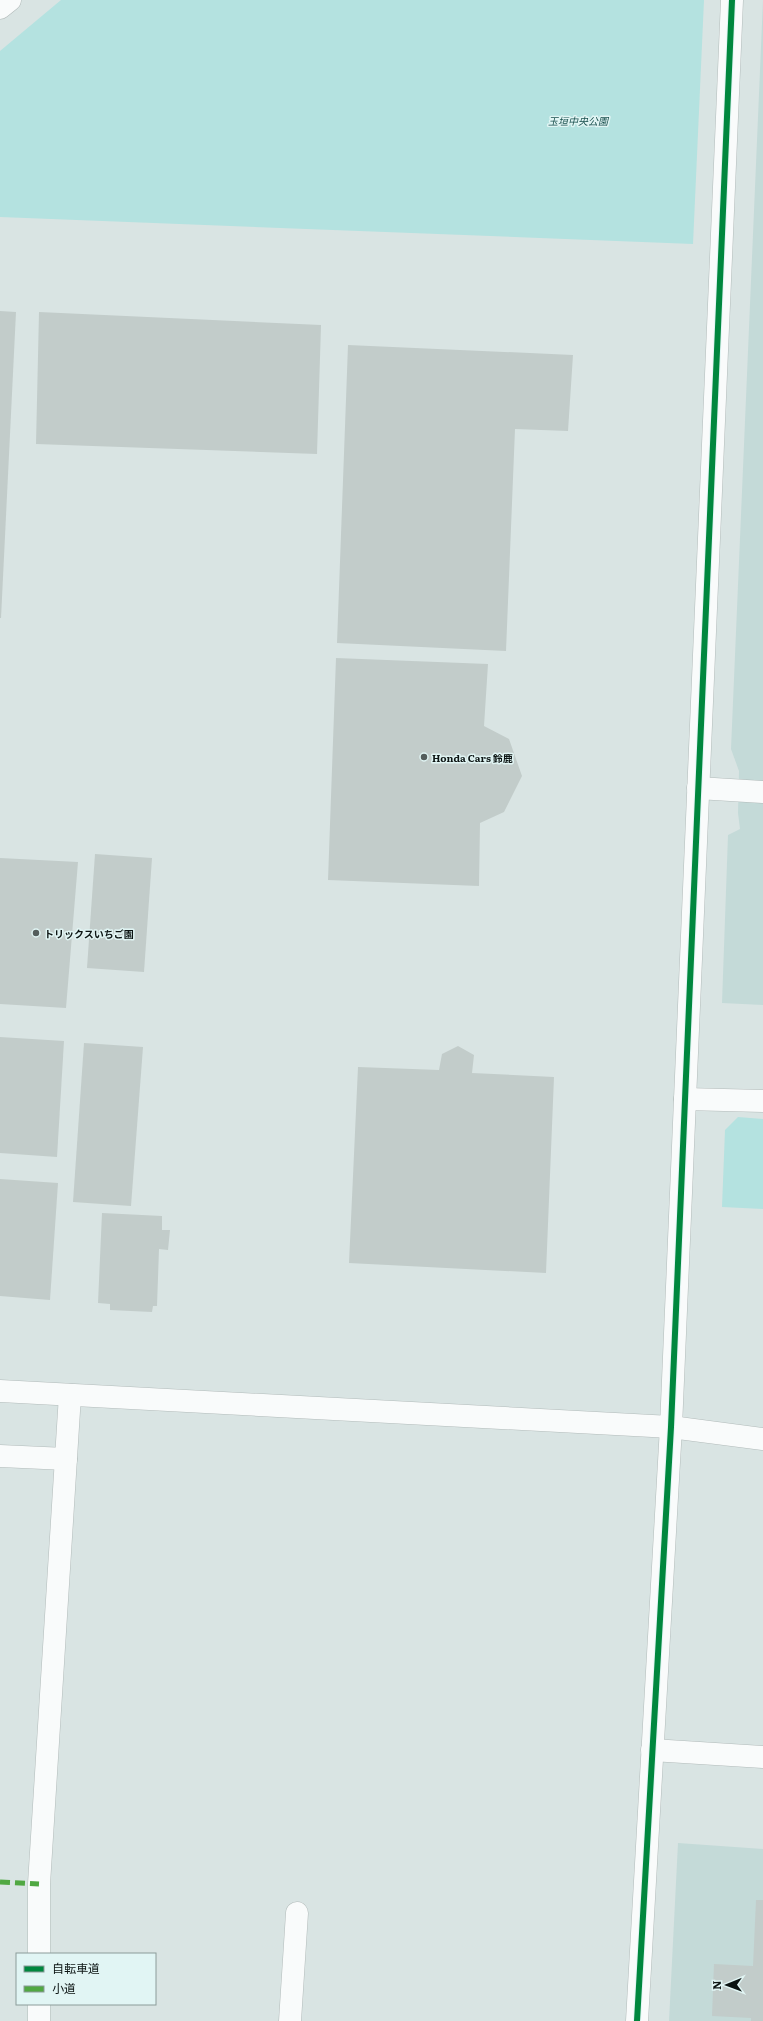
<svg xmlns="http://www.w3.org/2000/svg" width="763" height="2021" font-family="Literata,'Noto Sans JP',serif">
<rect width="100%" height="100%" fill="#d9e4e3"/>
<g fill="#c4dad8">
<polygon points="763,0 763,1005 722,1003 728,835 740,829 738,813 739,771 731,749"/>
<polygon points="678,1843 763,1849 763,2021 669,2021"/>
</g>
<g fill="#b4e2e0">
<polygon points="61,0 704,0 693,244 0,217 0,51"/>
<polygon points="738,1117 763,1119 763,1209 722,1207 725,1130"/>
</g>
<g fill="#c2ccca">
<polygon points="0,311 16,312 1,618 0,618"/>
<polygon points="39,312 321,325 317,454 36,444"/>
<polygon points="348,345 573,355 568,431 515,429 506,651 337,643"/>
<polygon points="336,658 488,664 484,726 509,739 522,776 504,812 480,823 479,886 328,880"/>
<polygon points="95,854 152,858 144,972 87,968"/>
<polygon points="0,858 78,862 66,1008 0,1004"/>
<polygon points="0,1037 64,1041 57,1157 0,1153"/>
<polygon points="84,1043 143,1047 131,1206 73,1202"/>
<polygon points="458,1046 474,1055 472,1073 554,1077 546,1273 349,1263 358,1067 439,1070 442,1054"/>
<polygon points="0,1179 58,1183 50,1300 0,1296"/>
<polygon points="102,1213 162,1216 162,1230 170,1230 168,1250 159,1249 157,1306 153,1306 152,1312 110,1310 110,1304 98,1303"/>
<polygon points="756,1900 763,1900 763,2021 751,2021 751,2018 712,2016 714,1964 753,1966"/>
</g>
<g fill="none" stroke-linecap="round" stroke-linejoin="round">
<defs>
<g id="minor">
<polyline points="0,8 10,0"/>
<polyline points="698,788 763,792"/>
<polyline points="685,1099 763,1101"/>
<polyline points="0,1391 671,1427 763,1439"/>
<polyline points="0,1456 66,1459"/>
<polyline points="652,1750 763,1757"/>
<polyline points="39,1954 39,1884 70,1395"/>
<polyline points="39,2021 39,2004"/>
<polyline points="290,2021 297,1913"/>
<polyline points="637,2021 671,1427 732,0"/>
</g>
</defs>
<use href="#minor" stroke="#b2bbba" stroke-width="23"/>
<use href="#minor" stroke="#f9fbfb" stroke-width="22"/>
<polyline stroke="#50a842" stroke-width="5" stroke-dasharray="10 5" stroke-linecap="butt" points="0,1882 39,1884"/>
<defs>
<polyline id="cycleway" points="637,2021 671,1427 732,0"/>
</defs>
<use href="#cycleway" stroke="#e1f5f4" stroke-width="8"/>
<use href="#cycleway" stroke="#00873e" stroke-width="6"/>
</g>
<g fill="#545d5c" stroke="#e1f5f4" stroke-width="1.5">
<circle cx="424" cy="757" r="4"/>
<circle cx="36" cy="933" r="4"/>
</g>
<g text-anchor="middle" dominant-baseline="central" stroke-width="3" stroke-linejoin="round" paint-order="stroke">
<g font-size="10" font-style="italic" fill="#1b514f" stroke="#e1f5f4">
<text x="578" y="120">玉垣中央公園</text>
</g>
<g font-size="10" font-weight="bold" fill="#0c1413" stroke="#e1f5f4" text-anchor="start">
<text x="432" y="757">Honda Cars 鈴鹿</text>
<text x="44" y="933">トリックスいちご園</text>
</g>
</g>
<rect x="16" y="1953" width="140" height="52" fill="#e1f5f4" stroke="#8c9b9a"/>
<rect x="24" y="1966" width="20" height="6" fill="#00873e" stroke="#8c9b9a"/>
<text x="52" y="1973" font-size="12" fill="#0c1413">自転車道</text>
<rect x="24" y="1986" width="20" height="6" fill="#50a842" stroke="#8c9b9a"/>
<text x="52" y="1993" font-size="12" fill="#0c1413">小道</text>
<g transform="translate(727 1985) rotate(269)" stroke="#e1f5f4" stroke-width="3" paint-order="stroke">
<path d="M0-3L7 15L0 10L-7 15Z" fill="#0c1413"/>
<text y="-6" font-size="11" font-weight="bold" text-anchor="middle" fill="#0c1413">N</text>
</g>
</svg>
